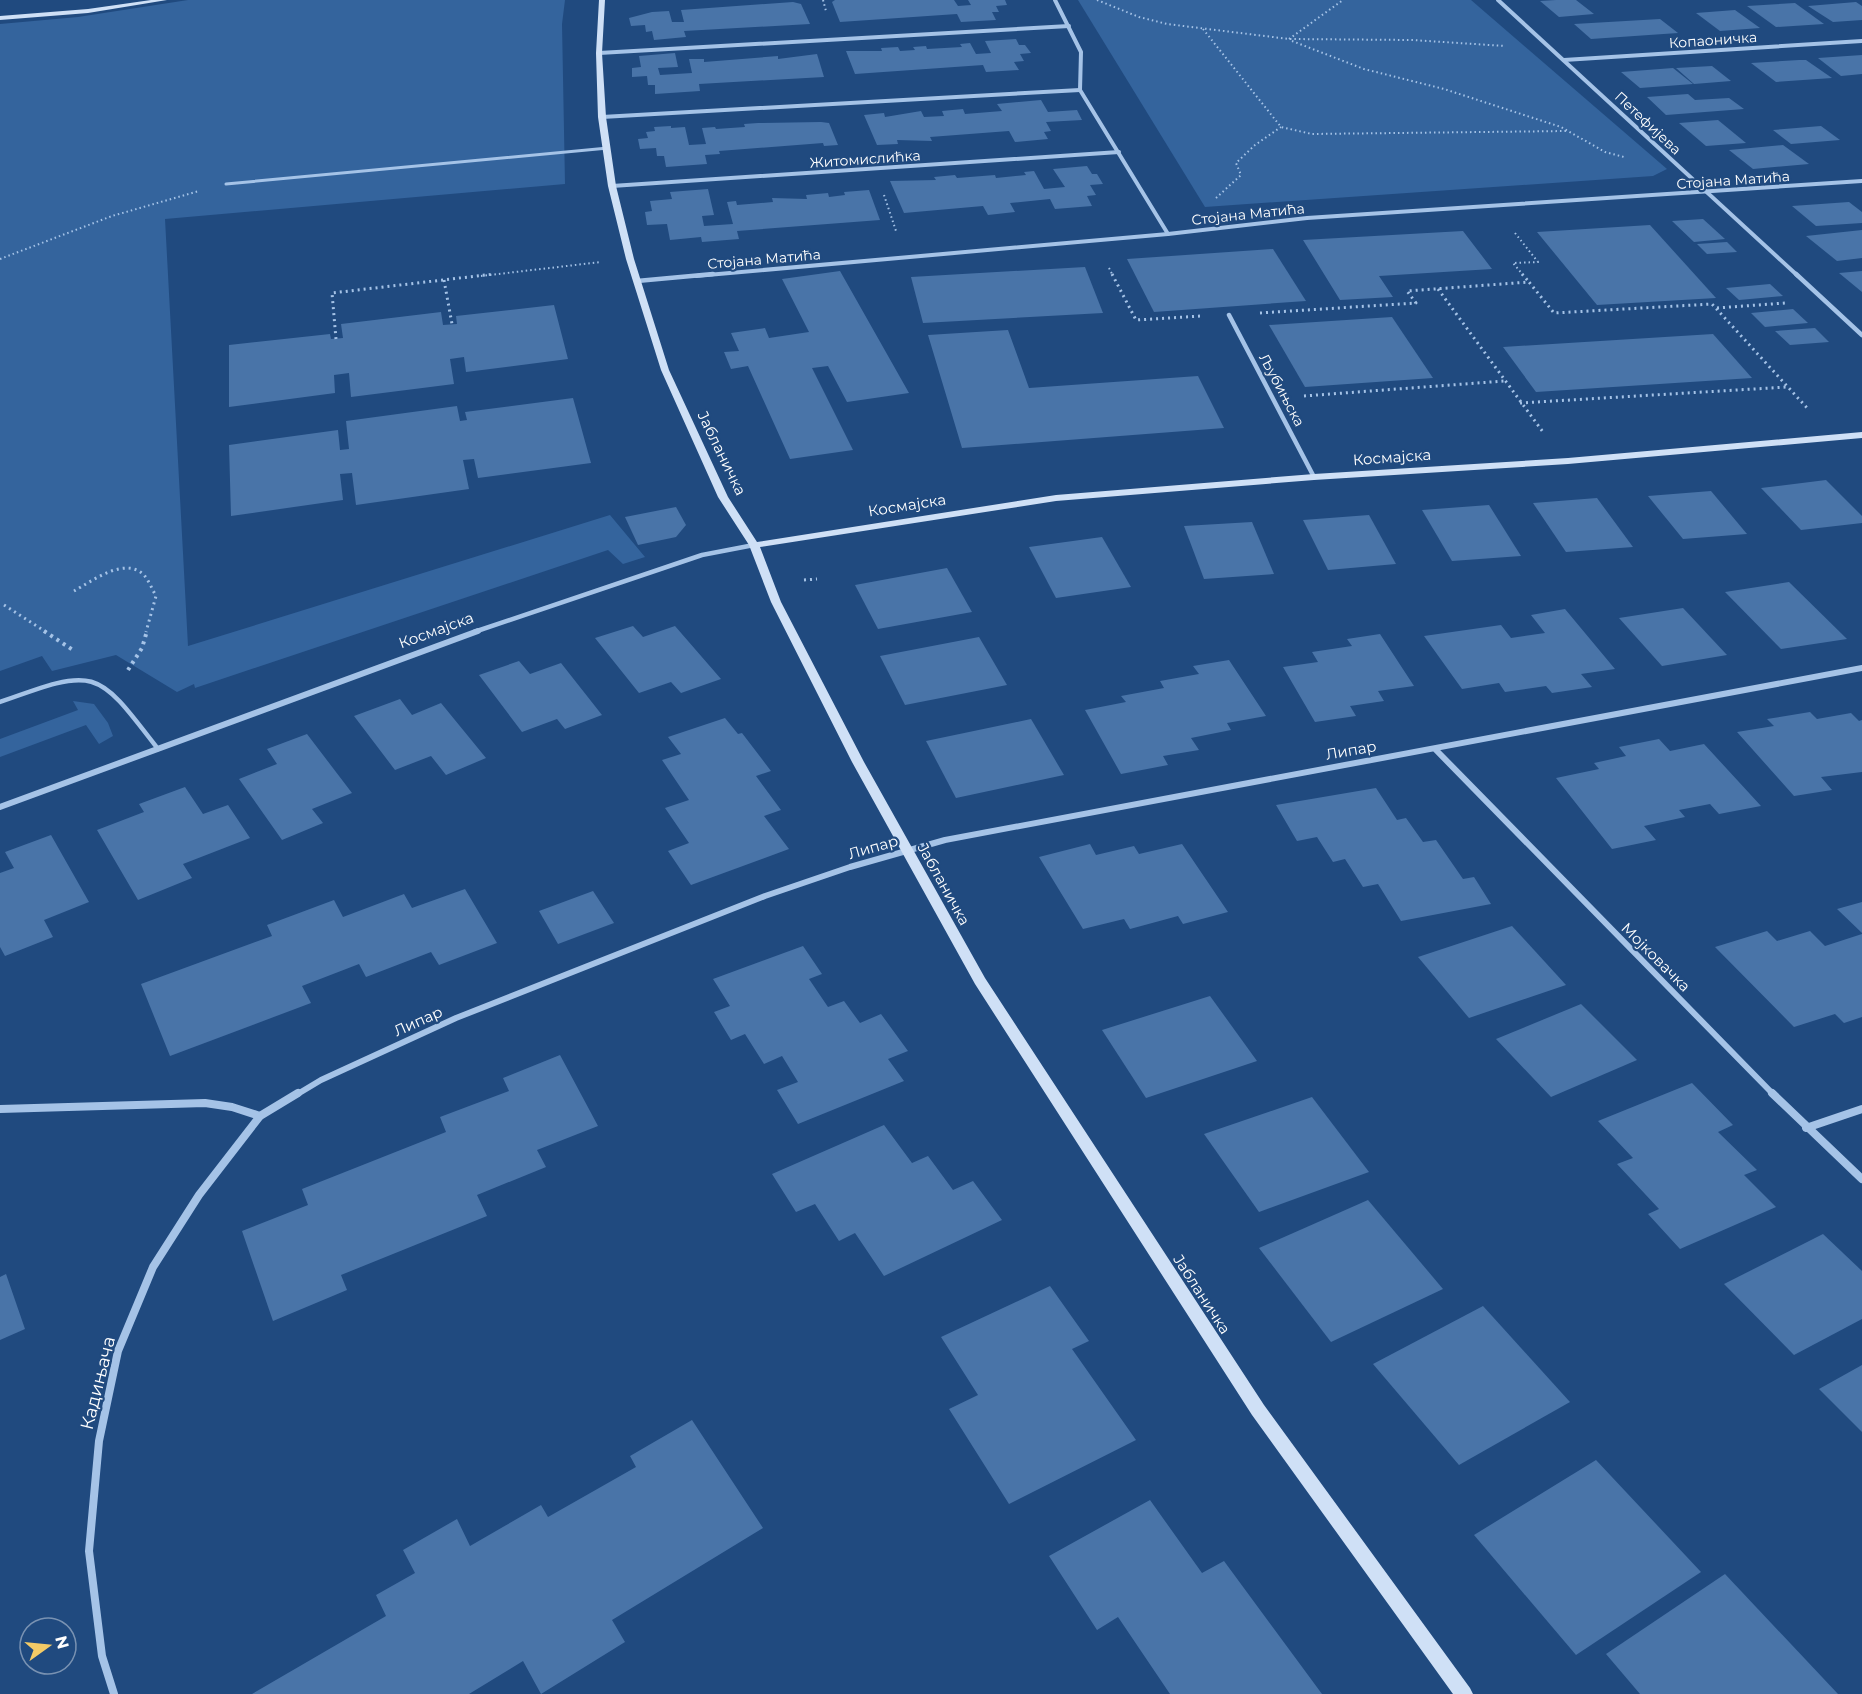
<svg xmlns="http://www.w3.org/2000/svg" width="1862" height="1694" font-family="Montserrat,sans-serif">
<rect width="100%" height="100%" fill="#204a7f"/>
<g fill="#34649d">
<polygon points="188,0 565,0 562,24 565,184 165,219 188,646 610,515 645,557 623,564 608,550 195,688 194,684 177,692 116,655 52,671 42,656 0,671 0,24 78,17"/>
<polygon points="1078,0 1471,0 1667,169 1653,176 1205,207"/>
<polygon points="73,701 94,704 108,723 113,736 99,744 86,725 0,757 0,739 78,710"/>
</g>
<g fill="#4974a8">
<polygon points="835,0 954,0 958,6 971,5 968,0 1005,0 1007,5 996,6 999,12 992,12 996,20 961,22 957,14 840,22 832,2"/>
<polygon points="1556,0 1576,0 1594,14 1559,17 1540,1"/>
<polygon points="793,2 801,4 810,24 684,31 686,37 654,40 652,31 646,32 645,25 631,26 629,18 652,12 669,11 672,22 684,22 681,10"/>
<polygon points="1856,2 1862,6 1862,20 1833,22 1808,6"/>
<polygon points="1795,3 1824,24 1776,27 1747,6"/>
<polygon points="1735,10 1760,28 1720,31 1696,13"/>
<polygon points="1660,19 1678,33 1591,39 1574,24"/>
<polygon points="1016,39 1019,45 1025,45 1031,53 1020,54 1024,61 1014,62 1019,70 986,72 983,65 855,74 846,51 882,51 881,48 898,47 900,51 915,50 913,47 926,46 927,49 962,47 960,44 970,43 976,54 991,53 985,41"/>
<polygon points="675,53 678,67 658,68 660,75 692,73 689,59 704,59 704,62 778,56 778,59 817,54 824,77 699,84 700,91 655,94 655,85 648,85 647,76 632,77 632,68 641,67 639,56"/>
<polygon points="1862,55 1862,74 1841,76 1818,58"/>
<polygon points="1799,60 1806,60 1832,78 1776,82 1751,63"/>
<polygon points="1712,66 1731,81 1694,84 1676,68"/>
<polygon points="1673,68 1693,84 1640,88 1621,72"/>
<polygon points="1688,94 1695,100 1729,98 1744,109 1666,115 1647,97"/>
<polygon points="1041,100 1048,112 1077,110 1082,120 1046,122 1051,131 1044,132 1048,139 1015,142 1009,131 930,137 932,141 897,140 898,144 877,145 864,115 884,113 885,117 921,111 924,117 944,116 942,111 963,109 965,114 1002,111 997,104"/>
<polygon points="1718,120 1746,143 1706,146 1679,123"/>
<polygon points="821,122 829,123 838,145 824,146 823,143 719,151 720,154 705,155 707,164 666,167 664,156 657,156 656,148 640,149 638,139 648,138 646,132 655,131 654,127 671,126 671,128 685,127 689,145 706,144 702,128 715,127 716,129 745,127 744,124 758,123"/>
<polygon points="1821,126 1840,140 1791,144 1773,130"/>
<polygon points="1783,145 1809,164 1753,169 1729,150"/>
<polygon points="1087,166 1092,174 1097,174 1103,184 1090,185 1096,195 1087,196 1092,206 1055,209 1050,199 1010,203 1015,212 988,215 983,206 904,213 890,181 936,180 934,177 955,175 957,178 995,175 996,178 1026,175 1024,172 1034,171 1044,189 1065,187 1053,169"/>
<polygon points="708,189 714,215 702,216 704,226 733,224 727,202 736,201 737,205 773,202 772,198 807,199 806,195 828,193 829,197 845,195 844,192 869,190 880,220 737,231 739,239 702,242 701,237 670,240 667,224 647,225 645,212 652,211 650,201 672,199 670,192"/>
<polygon points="1849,202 1862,212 1862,223 1816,226 1792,206"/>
<polygon points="1703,219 1725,239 1694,242 1672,221"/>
<polygon points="1650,225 1716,298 1597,305 1537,232"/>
<polygon points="1862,230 1862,258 1837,261 1806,236"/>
<polygon points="1463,231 1492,269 1379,276 1393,297 1340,300 1303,240"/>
<polygon points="1727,242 1737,252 1707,254 1697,244"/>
<polygon points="1273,249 1306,301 1154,312 1127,259"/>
<polygon points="1085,267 1103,313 923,323 911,277"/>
<polygon points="840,271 909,393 847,402 828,366 812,368 853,450 790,459 748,366 731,369 724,352 739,351 731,333 765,328 769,338 809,332 782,279"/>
<polygon points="1862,271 1862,292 1839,273"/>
<polygon points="1770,284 1783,296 1739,300 1726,288"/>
<polygon points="554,305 568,359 466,372 464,357 450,359 454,384 351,397 349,373 334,375 335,393 229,407 229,345 330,334 331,339 343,338 341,324 441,312 443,325 457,324 456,316"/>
<polygon points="1793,309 1808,323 1765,327 1751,313"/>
<polygon points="1392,317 1433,378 1305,387 1269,325"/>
<polygon points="1815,328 1829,342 1790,345 1775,331"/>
<polygon points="1008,330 1029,388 1198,376 1224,428 962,448 928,335"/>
<polygon points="1713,334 1752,378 1536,392 1503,347"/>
<polygon points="573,398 591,463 478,478 474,459 463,460 469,489 356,505 352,473 340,474 343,500 231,516 229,445 338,430 340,450 349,449 346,421 457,406 460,421 467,420 465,412"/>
<polygon points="1826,480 1862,516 1862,523 1801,530 1761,488"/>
<polygon points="1711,491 1747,534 1683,539 1648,496"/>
<polygon points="1597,498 1633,547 1566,552 1533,503"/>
<polygon points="1489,505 1521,556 1452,561 1422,510"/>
<polygon points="676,507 686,525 676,537 638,545 625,517"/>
<polygon points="1369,515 1396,564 1328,570 1303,520"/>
<polygon points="1252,522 1274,574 1204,579 1184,526"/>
<polygon points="1102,537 1131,587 1056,598 1029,547"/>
<polygon points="947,568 972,612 878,629 855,585"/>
<polygon points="1789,582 1847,639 1781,649 1725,592"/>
<polygon points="1683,608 1727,655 1662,666 1619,618"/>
<polygon points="1565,609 1615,669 1581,674 1592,687 1552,693 1546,686 1505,692 1499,683 1462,689 1424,636 1501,625 1511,638 1545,633 1531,615"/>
<polygon points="633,626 643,637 675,626 721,679 681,693 671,682 639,693 595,638"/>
<polygon points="1380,634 1414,686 1378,691 1384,701 1350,706 1356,716 1315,722 1283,667 1318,662 1312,652 1352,646 1347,639"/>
<polygon points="979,637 1007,685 905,705 880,656"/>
<polygon points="1229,660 1266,716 1227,723 1231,730 1191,738 1199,750 1163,756 1168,765 1121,774 1085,710 1126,702 1121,696 1164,688 1160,681 1199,674 1193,666"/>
<polygon points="519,661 530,674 561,663 602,715 565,729 557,719 522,732 479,675"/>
<polygon points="400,699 412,715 441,703 486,758 446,775 431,756 395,770 354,716"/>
<polygon points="1810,712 1817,719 1851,713 1859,721 1862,720 1862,772 1821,777 1832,790 1794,796 1737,732 1774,726 1767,719"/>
<polygon points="725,718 738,734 742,733 771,771 756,776 781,810 764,816 789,849 691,885 668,851 689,843 665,808 689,800 662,760 681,754 668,737"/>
<polygon points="1031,719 1064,775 956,798 926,741"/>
<polygon points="307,734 352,793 312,809 323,823 282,840 239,779 277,764 267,749"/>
<polygon points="1659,739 1670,751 1704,744 1761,806 1719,814 1710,804 1679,810 1685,817 1644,826 1656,840 1612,849 1556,778 1599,769 1594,763 1626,756 1619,747"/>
<polygon points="185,787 203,814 228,805 250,838 183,864 192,878 138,900 97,830 144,812 139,804"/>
<polygon points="1376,788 1397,820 1406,818 1423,842 1436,840 1463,879 1474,877 1491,904 1401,921 1378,884 1363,887 1345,859 1333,862 1317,837 1297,841 1276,805"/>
<polygon points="51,835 89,902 44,920 53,937 5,956 0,947 0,873 14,868 5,852"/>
<polygon points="1090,844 1096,855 1134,846 1139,854 1182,844 1228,912 1183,924 1178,916 1130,929 1124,919 1083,929 1039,857"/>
<polygon points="465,889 497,943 439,965 431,952 366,977 359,964 302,986 311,1003 170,1056 141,984 272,936 267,925 334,900 343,917 404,894 412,908"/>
<polygon points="593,891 614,923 558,944 539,911"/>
<polygon points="1862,902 1862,933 1837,909"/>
<polygon points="1512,926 1566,985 1469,1018 1418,957"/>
<polygon points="1767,931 1777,941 1810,931 1825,946 1862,934 1862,1017 1844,1023 1835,1014 1794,1027 1715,947"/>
<polygon points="803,946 822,974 809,979 828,1007 844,1001 860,1023 881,1014 908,1051 888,1059 904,1081 798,1124 777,1090 798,1082 782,1056 764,1064 745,1034 731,1040 714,1012 730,1006 713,979"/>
<polygon points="1210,996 1257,1061 1146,1098 1102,1030"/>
<polygon points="1581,1004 1637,1060 1551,1097 1496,1039"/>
<polygon points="560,1055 598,1126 537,1150 546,1167 477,1195 487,1216 341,1275 347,1290 273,1321 242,1231 308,1205 302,1189 446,1132 440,1117 509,1091 503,1078"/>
<polygon points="1692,1083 1733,1125 1718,1132 1757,1170 1744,1175 1776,1207 1680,1249 1648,1214 1659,1209 1617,1164 1633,1158 1598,1121"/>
<polygon points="1312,1097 1369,1172 1259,1212 1204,1134"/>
<polygon points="884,1125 912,1163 928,1156 953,1190 973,1181 1002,1220 884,1276 855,1233 839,1241 815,1204 796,1212 772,1174"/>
<polygon points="1368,1200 1443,1289 1331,1342 1259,1248"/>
<polygon points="1823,1234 1862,1271 1862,1319 1794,1355 1724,1284"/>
<polygon points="6,1274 25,1329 0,1340 0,1277"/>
<polygon points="1050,1286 1089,1341 1072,1349 1136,1440 1009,1504 949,1409 978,1395 941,1337"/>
<polygon points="1483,1306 1570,1402 1459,1465 1373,1364"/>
<polygon points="1862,1365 1862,1432 1819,1389"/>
<polygon points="692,1420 763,1528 612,1620 625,1642 541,1694 523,1661 469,1694 252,1694 386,1616 376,1595 415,1573 403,1550 457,1519 470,1546 541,1505 548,1517 636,1467 630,1456"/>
<polygon points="1596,1460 1701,1572 1576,1655 1474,1535"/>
<polygon points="1150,1500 1202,1573 1224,1561 1322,1694 1170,1694 1118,1617 1097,1630 1049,1556"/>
<polygon points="1725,1574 1838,1694 1640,1694 1606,1654"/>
</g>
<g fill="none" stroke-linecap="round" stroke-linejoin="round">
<g stroke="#a5c3e7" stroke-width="2" stroke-dasharray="1.5 3" stroke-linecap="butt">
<polyline points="823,0 826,11"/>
<polyline points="1097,0 1139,17 1167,24 1289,39 1412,40 1505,46"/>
<polyline points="1203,29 1281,127 1312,134 1567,131"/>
<polyline points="1289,39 1343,0"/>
<polyline points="1292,41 1364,69 1444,89 1561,127 1605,152 1624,157"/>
<polyline points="884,195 896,231"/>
<polyline points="1216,198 1241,175 1236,163 1255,145 1281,127"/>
<polyline points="1515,233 1538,262 1513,263 1524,276"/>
<polyline points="0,259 112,216 199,191"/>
<polyline points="1109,268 1113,276"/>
<polyline points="481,276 601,262"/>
</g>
<g stroke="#a5c3e7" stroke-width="3" stroke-dasharray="2 4" stroke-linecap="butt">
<polyline points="1112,274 1136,320 1201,316"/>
<polyline points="1522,274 1529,282"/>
<polyline points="444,280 452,324"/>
<polyline points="1438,289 1543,432"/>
<polyline points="1717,308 1785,303"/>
<polyline points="1260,313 1416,303 1407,291 1529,282 1554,313 1712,304 1808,409"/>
<polyline points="336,339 332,293 494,274"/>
<polyline points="1304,396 1504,381"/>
<polyline points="1520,403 1787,387"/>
<polyline points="804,580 817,579"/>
<path d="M74 591C92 581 125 556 144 575 149 581 152 589 156 596L146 632"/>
<polyline points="4,605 46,632"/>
</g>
<g stroke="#a5c3e7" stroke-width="4" stroke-dasharray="3 4.5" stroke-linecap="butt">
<polyline points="44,631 73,650"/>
<polyline points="128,670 142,648 147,631"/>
</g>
<polyline stroke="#a5c3e7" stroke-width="3" points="226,184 608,148"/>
<path stroke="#a5c3e7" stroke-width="4.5" d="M0 702C97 667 96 668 158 749"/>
<g stroke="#a5c3e7" stroke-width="4">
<polyline points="1055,0 1081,52 1080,90 1168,234"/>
<polyline points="1498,0 1798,276"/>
<polyline points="599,53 1069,26"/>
<polyline points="1564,60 1862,41"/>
<polyline points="602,117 1080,90"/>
<polyline points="612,186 1119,152"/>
<polyline points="696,276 1168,234 1307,218 1862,181"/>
</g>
<g stroke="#a5c3e7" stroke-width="4.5">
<polyline points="1796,274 1862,335"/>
<polyline points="637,281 713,274"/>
<polyline points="1229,315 1314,477"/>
<polyline points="474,632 702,555 754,545"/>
</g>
<g stroke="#a5c3e7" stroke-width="6">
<polyline points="1436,750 1774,1095"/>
<polyline points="0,807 478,631"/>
<polyline points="296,1095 321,1080 456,1018 765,896 850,867 945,840 1862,668"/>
</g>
<g stroke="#a5c3e7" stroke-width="8">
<polyline points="1772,1093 1862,1179"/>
<polyline points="0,1109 205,1103 232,1107 260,1116"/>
<polyline points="1806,1128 1862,1109"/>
<polyline points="114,1694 102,1656 89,1551 99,1441 118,1351 153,1267 199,1195 260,1116 298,1093"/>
</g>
<g fill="#cfe0f6" fill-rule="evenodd">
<polygon points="151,0 167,0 88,13 0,20 0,16 88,9"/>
<polygon points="599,0 605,0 602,53 606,117 616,186 634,259 669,370 728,497 757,542 1056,495 1314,474 1568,458 1862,432 1862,438 1568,464 1314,480 1056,501 760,547 781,602 864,762 985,978 1264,1405 1470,1688 1473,1694 1453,1694 1252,1415 975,984 852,762 771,602 749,545 718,497 661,370 626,259 608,186 598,117 596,53"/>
</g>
</g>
<g text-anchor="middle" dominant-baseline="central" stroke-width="4.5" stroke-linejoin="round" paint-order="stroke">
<g font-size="14" fill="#fff" stroke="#204a7f">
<text transform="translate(1713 40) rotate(-4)">Копаоничка</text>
<text transform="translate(1648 123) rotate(43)">Петефијева</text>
<text transform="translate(865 159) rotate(-4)">Житомислићка</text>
<text transform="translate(1733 180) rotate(-4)">Стојана Матића</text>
<text transform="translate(1248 214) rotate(-6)">Стојана Матића</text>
<text transform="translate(764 259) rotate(-5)">Стојана Матића</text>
<text transform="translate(1282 390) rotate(62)">Љубињска</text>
</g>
<g font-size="15" fill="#fff" stroke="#204a7f">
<text transform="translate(722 453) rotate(64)">Јабланичка</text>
<text transform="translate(1392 457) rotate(-4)">Космајска</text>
<text transform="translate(907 505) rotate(-9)">Космајска</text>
<text transform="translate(436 630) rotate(-20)">Космајска</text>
<text transform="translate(1351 750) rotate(-10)">Липар</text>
<text transform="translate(873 847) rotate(-16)">Липар</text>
<text transform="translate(944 884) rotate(61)">Јабланичка</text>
<text transform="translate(1656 957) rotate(45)">Мојковачка</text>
<text transform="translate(418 1021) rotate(-24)">Липар</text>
<text transform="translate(1202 1294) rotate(57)">Јабланичка</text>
</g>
<g font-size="18" fill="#fff" stroke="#204a7f">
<text transform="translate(98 1383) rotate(-76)">Кадињача</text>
</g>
</g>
<g transform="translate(48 1646) rotate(75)"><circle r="28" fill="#204a7f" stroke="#7992b2" stroke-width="1.5"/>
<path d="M0-4.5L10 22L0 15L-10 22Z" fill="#f4cb66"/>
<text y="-9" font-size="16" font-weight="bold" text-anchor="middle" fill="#ffffff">N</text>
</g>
</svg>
